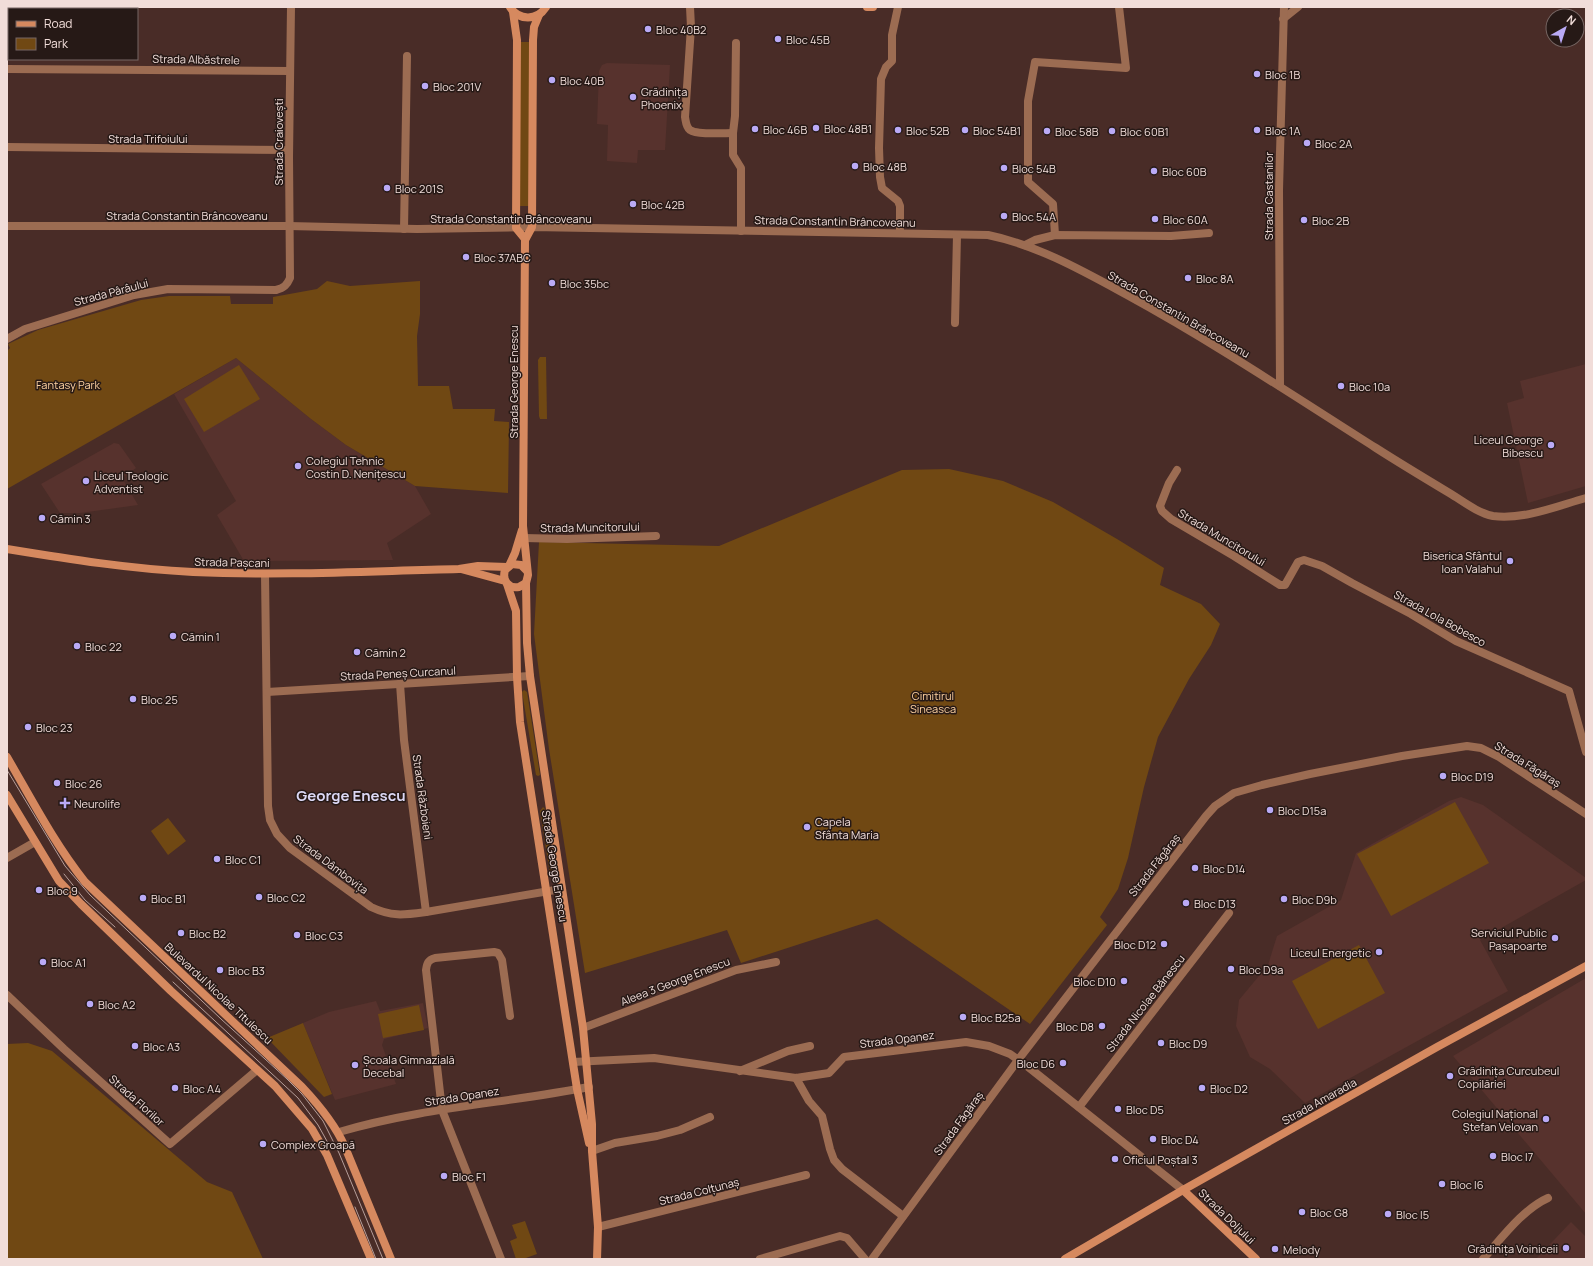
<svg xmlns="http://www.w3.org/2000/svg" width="1593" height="1266" font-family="Manrope,sans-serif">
<rect width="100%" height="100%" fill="#492c27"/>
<g fill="#57322d">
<polygon points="607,63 670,65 665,150 638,150 637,163 607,161 608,125 597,124 599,71 602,65"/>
<polygon points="236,358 311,419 346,445 415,486 431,514 387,543 393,560 244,561 217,515 236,501 174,394"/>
<polygon points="1586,364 1586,486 1528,503 1507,403 1524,398 1520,381"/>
<polygon points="114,443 119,444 136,468 122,478 138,505 80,513 60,513 41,484"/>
<polygon points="1461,797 1483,805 1586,878 1586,880 1480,940 1508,991 1305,1103 1270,1069 1250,1057 1236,1026 1239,1000 1268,965 1277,936 1341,900 1356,853 1449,801"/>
<polygon points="1586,978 1586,1214 1453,1056"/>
<polygon points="376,1001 380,1011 423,1003 428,1028 384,1039 382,1045 396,1084 335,1100 303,1023 329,1012"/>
<polygon points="1571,1222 1586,1237 1586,1259 1536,1259"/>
</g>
<g fill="#704813">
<polygon points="519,42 533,42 530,206 518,206"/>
<polygon points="327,281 350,286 420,281 420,314 417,336 418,386 449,386 453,409 495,409 494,421 509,422 508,493 415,486 346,445 311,419 236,358 7,489 7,351 10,348 8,344 38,330 141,300 169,296 230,296 231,304 273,304 273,297 317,289"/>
<polygon points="540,357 546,357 547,419 540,419 539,416 538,360"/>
<polygon points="239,365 260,399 204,432 184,399"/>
<polygon points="949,469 1003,481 1053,502 1117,539 1164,568 1160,585 1201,604 1220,624 1211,645 1189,679 1158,737 1144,787 1128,858 1118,889 1100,917 1107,925 1030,1024 877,919 741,963 727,930 585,973 549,749 534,634 539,542 719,546 902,470"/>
<polygon points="524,690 527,692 540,775 538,776 536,775 522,692"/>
<polygon points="1455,802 1489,863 1391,916 1357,854"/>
<polygon points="543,807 545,809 554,873 552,876 550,874 540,811"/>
<polygon points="168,818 186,841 168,855 151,831"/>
<polygon points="1359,945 1385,993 1318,1029 1292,981"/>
<polygon points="419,1005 424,1030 383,1038 378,1014"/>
<polygon points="303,1023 332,1094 324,1097 267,1038"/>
<polygon points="28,1043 52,1051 207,1182 232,1192 263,1259 7,1259 7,1044"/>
<polygon points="525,1221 537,1254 523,1259 516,1259 510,1241 517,1238 512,1225"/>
</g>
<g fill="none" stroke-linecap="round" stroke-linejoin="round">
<g stroke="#9c6c52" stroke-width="8">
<path d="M690 7 691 27 685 117C686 122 686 127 690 130 697 135 723 133 733 133"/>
<polyline points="898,7 892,35 892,61 886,67 881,79 879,148 880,177 882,188 898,201 900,206 900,233"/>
<polyline points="1283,19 1298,7"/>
<polyline points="736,43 735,116 733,133 733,155 741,168 741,231"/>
<polyline points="7,69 290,71"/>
<polyline points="7,147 289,150"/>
<path d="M7 226H289L417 229 532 227 988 235C1037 245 1083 271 1127 295 1213 342 1294 396 1376 448 1401 464 1426 479 1451 494 1464 502 1478 513 1493 516 1524 520 1557 506 1586 498"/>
<polyline points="404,229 407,56"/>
<polyline points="1055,235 1053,204 1028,182 1028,101 1035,62 1126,68 1119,7"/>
<polyline points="1025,245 1035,240 1055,235 1171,236 1209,233"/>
<polyline points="955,323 957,235"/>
<path d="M7 339 25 329 134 295 168 289 276 290C284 288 287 285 290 278L289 157 291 7"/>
<polyline points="1280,386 1279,190 1284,7"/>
<polyline points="1177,470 1169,483 1160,506 1162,511 1171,519 1234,556 1280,585 1285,585 1298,562 1304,560 1322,566 1352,583 1411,614 1456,641 1569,691 1586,752"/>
<polyline points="524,538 567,539 656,536"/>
<path d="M265 574 268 806 270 820 277 834 290 848 371 907C392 917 404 915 426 912L561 889"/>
<polyline points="400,684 404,740 426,912"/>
<polyline points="267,692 530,676"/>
<polyline points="7,858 35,842"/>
<polyline points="7,995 64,1049 170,1144 257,1070"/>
<polyline points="583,1028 736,970 776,962"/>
<polyline points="573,1062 654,1058 796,1078 829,1073 844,1057 966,1042 989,1046 1010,1054 1027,1066 1183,1190"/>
<polyline points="740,1071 788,1051 810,1046"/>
<polyline points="796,1078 809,1101 822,1116 830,1149 834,1160 842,1169 903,1216"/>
<polyline points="1079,1107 1229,913"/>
<path d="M339 1132C420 1108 506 1103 589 1087"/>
<polyline points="592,1151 615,1143 657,1136 680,1130 710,1117"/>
<polyline points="598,1227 806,1175"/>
<path d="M501 1259 442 1110 426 970C427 963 428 960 435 958L494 952 498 953 502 960 510 1016"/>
<polyline points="760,1259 840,1236 847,1238 865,1259"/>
<polyline points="872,1259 1018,1060 1206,816 1215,806 1234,793 1262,785 1310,774 1402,756 1467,746 1481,748 1499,757 1586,814"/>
<path d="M1483 1259C1501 1239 1523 1209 1548 1198"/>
</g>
<g stroke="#d6895f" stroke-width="8">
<path d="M510 7C519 21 537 21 546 7"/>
<polyline points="867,7 873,7"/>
<polyline points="513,12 517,40 516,228 525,239"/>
<path d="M7 549C68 559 131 569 193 572 281 576 370 571 459 569L478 566 507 567"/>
<polyline points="509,566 515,553 522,530"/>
<polyline points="461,569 505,581"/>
<path d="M527 571 521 565 512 564 505 570C502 580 508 589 519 587L526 583 528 575 523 526 525 240 532 227 533 40 534 27 539 15"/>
<polyline points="526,583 527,643 530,676 583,1028 592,1124 592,1151 598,1227 597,1259"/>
<polyline points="507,584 516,611 517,677 520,722 577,1089 589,1143"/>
<path d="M7 757C32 800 54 843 85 882L302 1087C319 1105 335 1124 345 1147L391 1259"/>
<polyline points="7,795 59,881 81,904 171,991 275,1086 312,1129 327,1155 371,1259"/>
<polyline points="1183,1190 1256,1259"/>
<polyline points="1065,1259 1183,1190 1437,1047 1586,966"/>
</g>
<g stroke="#b69e9a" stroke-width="1">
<polyline points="7,770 65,866 90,895 221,1019 287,1079 302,1094 323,1121 339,1153 383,1259"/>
<polyline points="64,874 85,900 115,927"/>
<polyline points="173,982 298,1098 318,1125 328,1143"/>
<polyline points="355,1207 376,1259"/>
</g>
</g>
<g fill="#baaaf6" stroke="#261916" stroke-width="1.5">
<circle cx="648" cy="29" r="4"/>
<circle cx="778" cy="39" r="4"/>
<circle cx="1257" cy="74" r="4"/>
<circle cx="552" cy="80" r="4"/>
<circle cx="425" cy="86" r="4"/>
<circle cx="633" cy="97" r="4"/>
<circle cx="816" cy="128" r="4"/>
<circle cx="755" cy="129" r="4"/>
<circle cx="898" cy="130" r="4"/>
<circle cx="965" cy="130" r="4"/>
<circle cx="1257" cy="130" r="4"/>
<circle cx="1047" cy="131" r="4"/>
<circle cx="1112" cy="131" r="4"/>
<circle cx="1307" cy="143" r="4"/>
<circle cx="855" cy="166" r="4"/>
<circle cx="1004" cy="168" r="4"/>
<circle cx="1154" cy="171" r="4"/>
<circle cx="387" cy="188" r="4"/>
<circle cx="633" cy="204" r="4"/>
<circle cx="1004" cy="216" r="4"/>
<circle cx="1155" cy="219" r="4"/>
<circle cx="1304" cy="220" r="4"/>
<circle cx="466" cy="257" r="4"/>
<circle cx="1188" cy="278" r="4"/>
<circle cx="552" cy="283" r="4"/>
<circle cx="1341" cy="386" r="4"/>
<circle cx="1551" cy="445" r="4"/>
<circle cx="298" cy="466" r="4"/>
<circle cx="86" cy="481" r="4"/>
<circle cx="42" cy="518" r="4"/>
<circle cx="1510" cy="561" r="4"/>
<circle cx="173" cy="636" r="4"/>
<circle cx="77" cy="646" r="4"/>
<circle cx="357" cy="652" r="4"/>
<circle cx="133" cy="699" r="4"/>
<circle cx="28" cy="727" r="4"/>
<circle cx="1443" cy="776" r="4"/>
<circle cx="57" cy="783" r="4"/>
<path d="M63 797h4v4h4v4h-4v4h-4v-4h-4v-4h4z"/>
<circle cx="1270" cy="810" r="4"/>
<circle cx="807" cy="827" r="4"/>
<circle cx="217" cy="859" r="4"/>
<circle cx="1195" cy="868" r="4"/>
<circle cx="39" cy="890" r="4"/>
<circle cx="259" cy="897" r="4"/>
<circle cx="143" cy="898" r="4"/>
<circle cx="1284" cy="899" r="4"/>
<circle cx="1186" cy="903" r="4"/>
<circle cx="181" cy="933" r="4"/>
<circle cx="297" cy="935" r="4"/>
<circle cx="1555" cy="938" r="4"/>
<circle cx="1164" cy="944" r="4"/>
<circle cx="1379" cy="952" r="4"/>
<circle cx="43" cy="962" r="4"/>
<circle cx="1231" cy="969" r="4"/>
<circle cx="220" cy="970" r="4"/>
<circle cx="1124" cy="981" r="4"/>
<circle cx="90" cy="1004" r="4"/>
<circle cx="963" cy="1017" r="4"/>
<circle cx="1102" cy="1026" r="4"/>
<circle cx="1161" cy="1043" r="4"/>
<circle cx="135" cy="1046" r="4"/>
<circle cx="1063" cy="1063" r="4"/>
<circle cx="355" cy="1065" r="4"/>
<circle cx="1450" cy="1076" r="4"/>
<circle cx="175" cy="1088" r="4"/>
<circle cx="1202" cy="1088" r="4"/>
<circle cx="1118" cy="1109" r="4"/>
<circle cx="1546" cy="1119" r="4"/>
<circle cx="1153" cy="1139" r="4"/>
<circle cx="263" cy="1144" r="4"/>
<circle cx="1493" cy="1156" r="4"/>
<circle cx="1115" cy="1159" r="4"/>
<circle cx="444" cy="1176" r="4"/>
<circle cx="1442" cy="1184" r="4"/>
<circle cx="1302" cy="1212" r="4"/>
<circle cx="1388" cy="1214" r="4"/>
<circle cx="1566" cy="1248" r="4"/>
<circle cx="1275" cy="1249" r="4"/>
</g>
<g text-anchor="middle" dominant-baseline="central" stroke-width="3" stroke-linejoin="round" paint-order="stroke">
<g font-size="11" fill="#f1ddd9" stroke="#261916" text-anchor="start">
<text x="656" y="29">Bloc 40B2</text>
<text x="786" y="39">Bloc 45B</text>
<text x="1265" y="74">Bloc 1B</text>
<text x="560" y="80">Bloc 40B</text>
<text x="433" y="86">Bloc 201V</text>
<text x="641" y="91">Grădinița<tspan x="641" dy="13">Phoenix</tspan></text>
<text x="824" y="128">Bloc 48B1</text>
<text x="763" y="129">Bloc 46B</text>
<text x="906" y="130">Bloc 52B</text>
<text x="973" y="130">Bloc 54B1</text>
<text x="1265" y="130">Bloc 1A</text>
<text x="1055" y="131">Bloc 58B</text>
<text x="1120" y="131">Bloc 60B1</text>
<text x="1315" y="143">Bloc 2A</text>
<text x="863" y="166">Bloc 48B</text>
<text x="1012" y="168">Bloc 54B</text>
<text x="1162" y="171">Bloc 60B</text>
<text x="395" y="188">Bloc 201S</text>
<text x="641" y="204">Bloc 42B</text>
<text x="1012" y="216">Bloc 54A</text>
<text x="1163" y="219">Bloc 60A</text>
<text x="1312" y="220">Bloc 2B</text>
<text x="474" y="257">Bloc 37ABC</text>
<text x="1196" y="278">Bloc 8A</text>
<text x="560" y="283">Bloc 35bc</text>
<text x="1349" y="386">Bloc 10a</text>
<text x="1543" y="439" text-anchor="end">Liceul George<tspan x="1543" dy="13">Bibescu</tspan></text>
<text x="306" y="460">Colegiul Tehnic<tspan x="306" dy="13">Costin D. Nenițescu</tspan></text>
<text x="94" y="475">Liceul Teologic<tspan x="94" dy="13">Adventist</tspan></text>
<text x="50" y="518">Cămin 3</text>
<text x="1502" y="555" text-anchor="end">Biserica Sfântul<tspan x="1502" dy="13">Ioan Valahul</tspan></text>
<text x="181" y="636">Cămin 1</text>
<text x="85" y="646">Bloc 22</text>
<text x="365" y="652">Cămin 2</text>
<text x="141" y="699">Bloc 25</text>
<text x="36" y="727">Bloc 23</text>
<text x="1451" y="776">Bloc D19</text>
<text x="65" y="783">Bloc 26</text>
<text x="74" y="803">Neurolife</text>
<text x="1278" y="810">Bloc D15a</text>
<text x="815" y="821">Capela<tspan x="815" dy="13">Sfânta Maria</tspan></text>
<text x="225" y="859">Bloc C1</text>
<text x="1203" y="868">Bloc D14</text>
<text x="47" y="890">Bloc 9</text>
<text x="267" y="897">Bloc C2</text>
<text x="151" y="898">Bloc B1</text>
<text x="1292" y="899">Bloc D9b</text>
<text x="1194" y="903">Bloc D13</text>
<text x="1547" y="932" text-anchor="end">Serviciul Public<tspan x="1547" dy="13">Pașapoarte</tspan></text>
<text x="189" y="933">Bloc B2</text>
<text x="305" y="935">Bloc C3</text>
<text x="1156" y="944" text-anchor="end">Bloc D12</text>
<text x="1371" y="952" text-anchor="end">Liceul Energetic</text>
<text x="51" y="962">Bloc A1</text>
<text x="1239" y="969">Bloc D9a</text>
<text x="228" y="970">Bloc B3</text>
<text x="1116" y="981" text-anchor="end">Bloc D10</text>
<text x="98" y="1004">Bloc A2</text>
<text x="971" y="1017">Bloc B25a</text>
<text x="1094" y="1026" text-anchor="end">Bloc D8</text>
<text x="1169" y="1043">Bloc D9</text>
<text x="143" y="1046">Bloc A3</text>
<text x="363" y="1059">Școala Gimnazială<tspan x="363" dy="13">Decebal</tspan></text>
<text x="1055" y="1063" text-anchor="end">Bloc D6</text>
<text x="1458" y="1070">Grădinița Curcubeul<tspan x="1458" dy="13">Copilăriei</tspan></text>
<text x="183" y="1088">Bloc A4</text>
<text x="1210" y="1088">Bloc D2</text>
<text x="1126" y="1109">Bloc D5</text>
<text x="1538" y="1113" text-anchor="end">Colegiul Național<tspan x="1538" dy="13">Ștefan Velovan</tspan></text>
<text x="1161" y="1139">Bloc D4</text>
<text x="271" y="1144">Complex Groapă</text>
<text x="1501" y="1156">Bloc I7</text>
<text x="1123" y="1159">Oficiul Poștal 3</text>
<text x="452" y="1176">Bloc F1</text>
<text x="1450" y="1184">Bloc I6</text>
<text x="1310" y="1212">Bloc G8</text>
<text x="1396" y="1214">Bloc I5</text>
<text x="1558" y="1248" text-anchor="end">Grădinița Voiniceii</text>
<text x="1283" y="1249">Melody</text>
</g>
<g font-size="11" fill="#f1ddd9" stroke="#261916">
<text transform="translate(196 59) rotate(1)">Strada Albăstrele</text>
<text x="148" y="138">Strada Trifoiului</text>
<text transform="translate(278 142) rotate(-90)">Strada Craiovești</text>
<text transform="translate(1268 196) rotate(-90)">Strada Castanilor</text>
<text x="187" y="215">Strada Constantin Brâncoveanu</text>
<text x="511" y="218">Strada Constantin Brâncoveanu</text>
<text transform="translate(835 221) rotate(1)">Strada Constantin Brâncoveanu</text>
<text transform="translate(111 292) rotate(-15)">Strada Pârâului</text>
<text transform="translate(1179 314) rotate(30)">Strada Constantin Brâncoveanu</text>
<text transform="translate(513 382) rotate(-90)">Strada George Enescu</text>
<text transform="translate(590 527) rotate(-1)">Strada Muncitorului</text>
<text transform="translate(1222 537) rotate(31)">Strada Muncitorului</text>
<text transform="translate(232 562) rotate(1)">Strada Pașcani</text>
<text transform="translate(1440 618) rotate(29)">Strada Lola Bobesco</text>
<text transform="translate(398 673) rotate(-3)">Strada Peneș Curcanul</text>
<text transform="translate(1528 764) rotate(32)">Strada Făgăraș</text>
<text transform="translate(423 797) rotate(82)">Strada Războieni</text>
<text transform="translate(331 864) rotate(37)">Strada Dâmbovița</text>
<text transform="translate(1154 865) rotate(-52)">Strada Făgăraș</text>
<text transform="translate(555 866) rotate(81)">Strada George Enescu</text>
<text transform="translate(675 981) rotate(-21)">Aleea 3 George Enescu</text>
<text transform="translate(219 993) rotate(43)">Bulevardul Nicolae Titulescu</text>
<text transform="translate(1145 1003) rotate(-52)">Strada Nicolae Bănescu</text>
<text transform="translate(897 1039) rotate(-7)">Strada Opanez</text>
<text transform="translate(462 1096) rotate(-9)">Strada Opanez</text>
<text transform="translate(137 1100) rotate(42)">Strada Florilor</text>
<text transform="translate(1319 1101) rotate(-29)">Strada Amaradia</text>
<text transform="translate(958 1123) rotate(-54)">Strada Făgăraș</text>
<text transform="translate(699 1191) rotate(-14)">Strada Colțunaș</text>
<text transform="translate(1227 1216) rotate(44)">Strada Doljului</text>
</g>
<g font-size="11" fill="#fdd1a1" stroke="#261916">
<text x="68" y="384">Fantasy Park</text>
<text x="933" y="695">Cimitirul<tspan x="933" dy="13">Sineasca</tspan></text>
</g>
<g font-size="15" font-weight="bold" fill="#dbd7f4" stroke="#261916">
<text x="351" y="795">George Enescu</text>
</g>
</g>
<rect width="1593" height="1266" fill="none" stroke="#f1ddd9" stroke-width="16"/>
<rect x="8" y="8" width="130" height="52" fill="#261916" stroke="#776764"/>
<rect x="16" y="21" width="20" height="6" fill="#d6895f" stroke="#776764"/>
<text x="44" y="28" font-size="12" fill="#f1ddd9">Road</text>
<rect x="16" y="38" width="20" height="12" fill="#704813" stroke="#776764"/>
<text x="44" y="48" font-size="12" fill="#f1ddd9">Park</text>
<g transform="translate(1565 28) rotate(39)"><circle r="19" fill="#261916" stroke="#776764"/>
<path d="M0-3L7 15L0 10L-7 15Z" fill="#baaaf6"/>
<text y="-6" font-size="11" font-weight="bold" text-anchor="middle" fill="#f1ddd9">N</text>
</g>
</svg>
